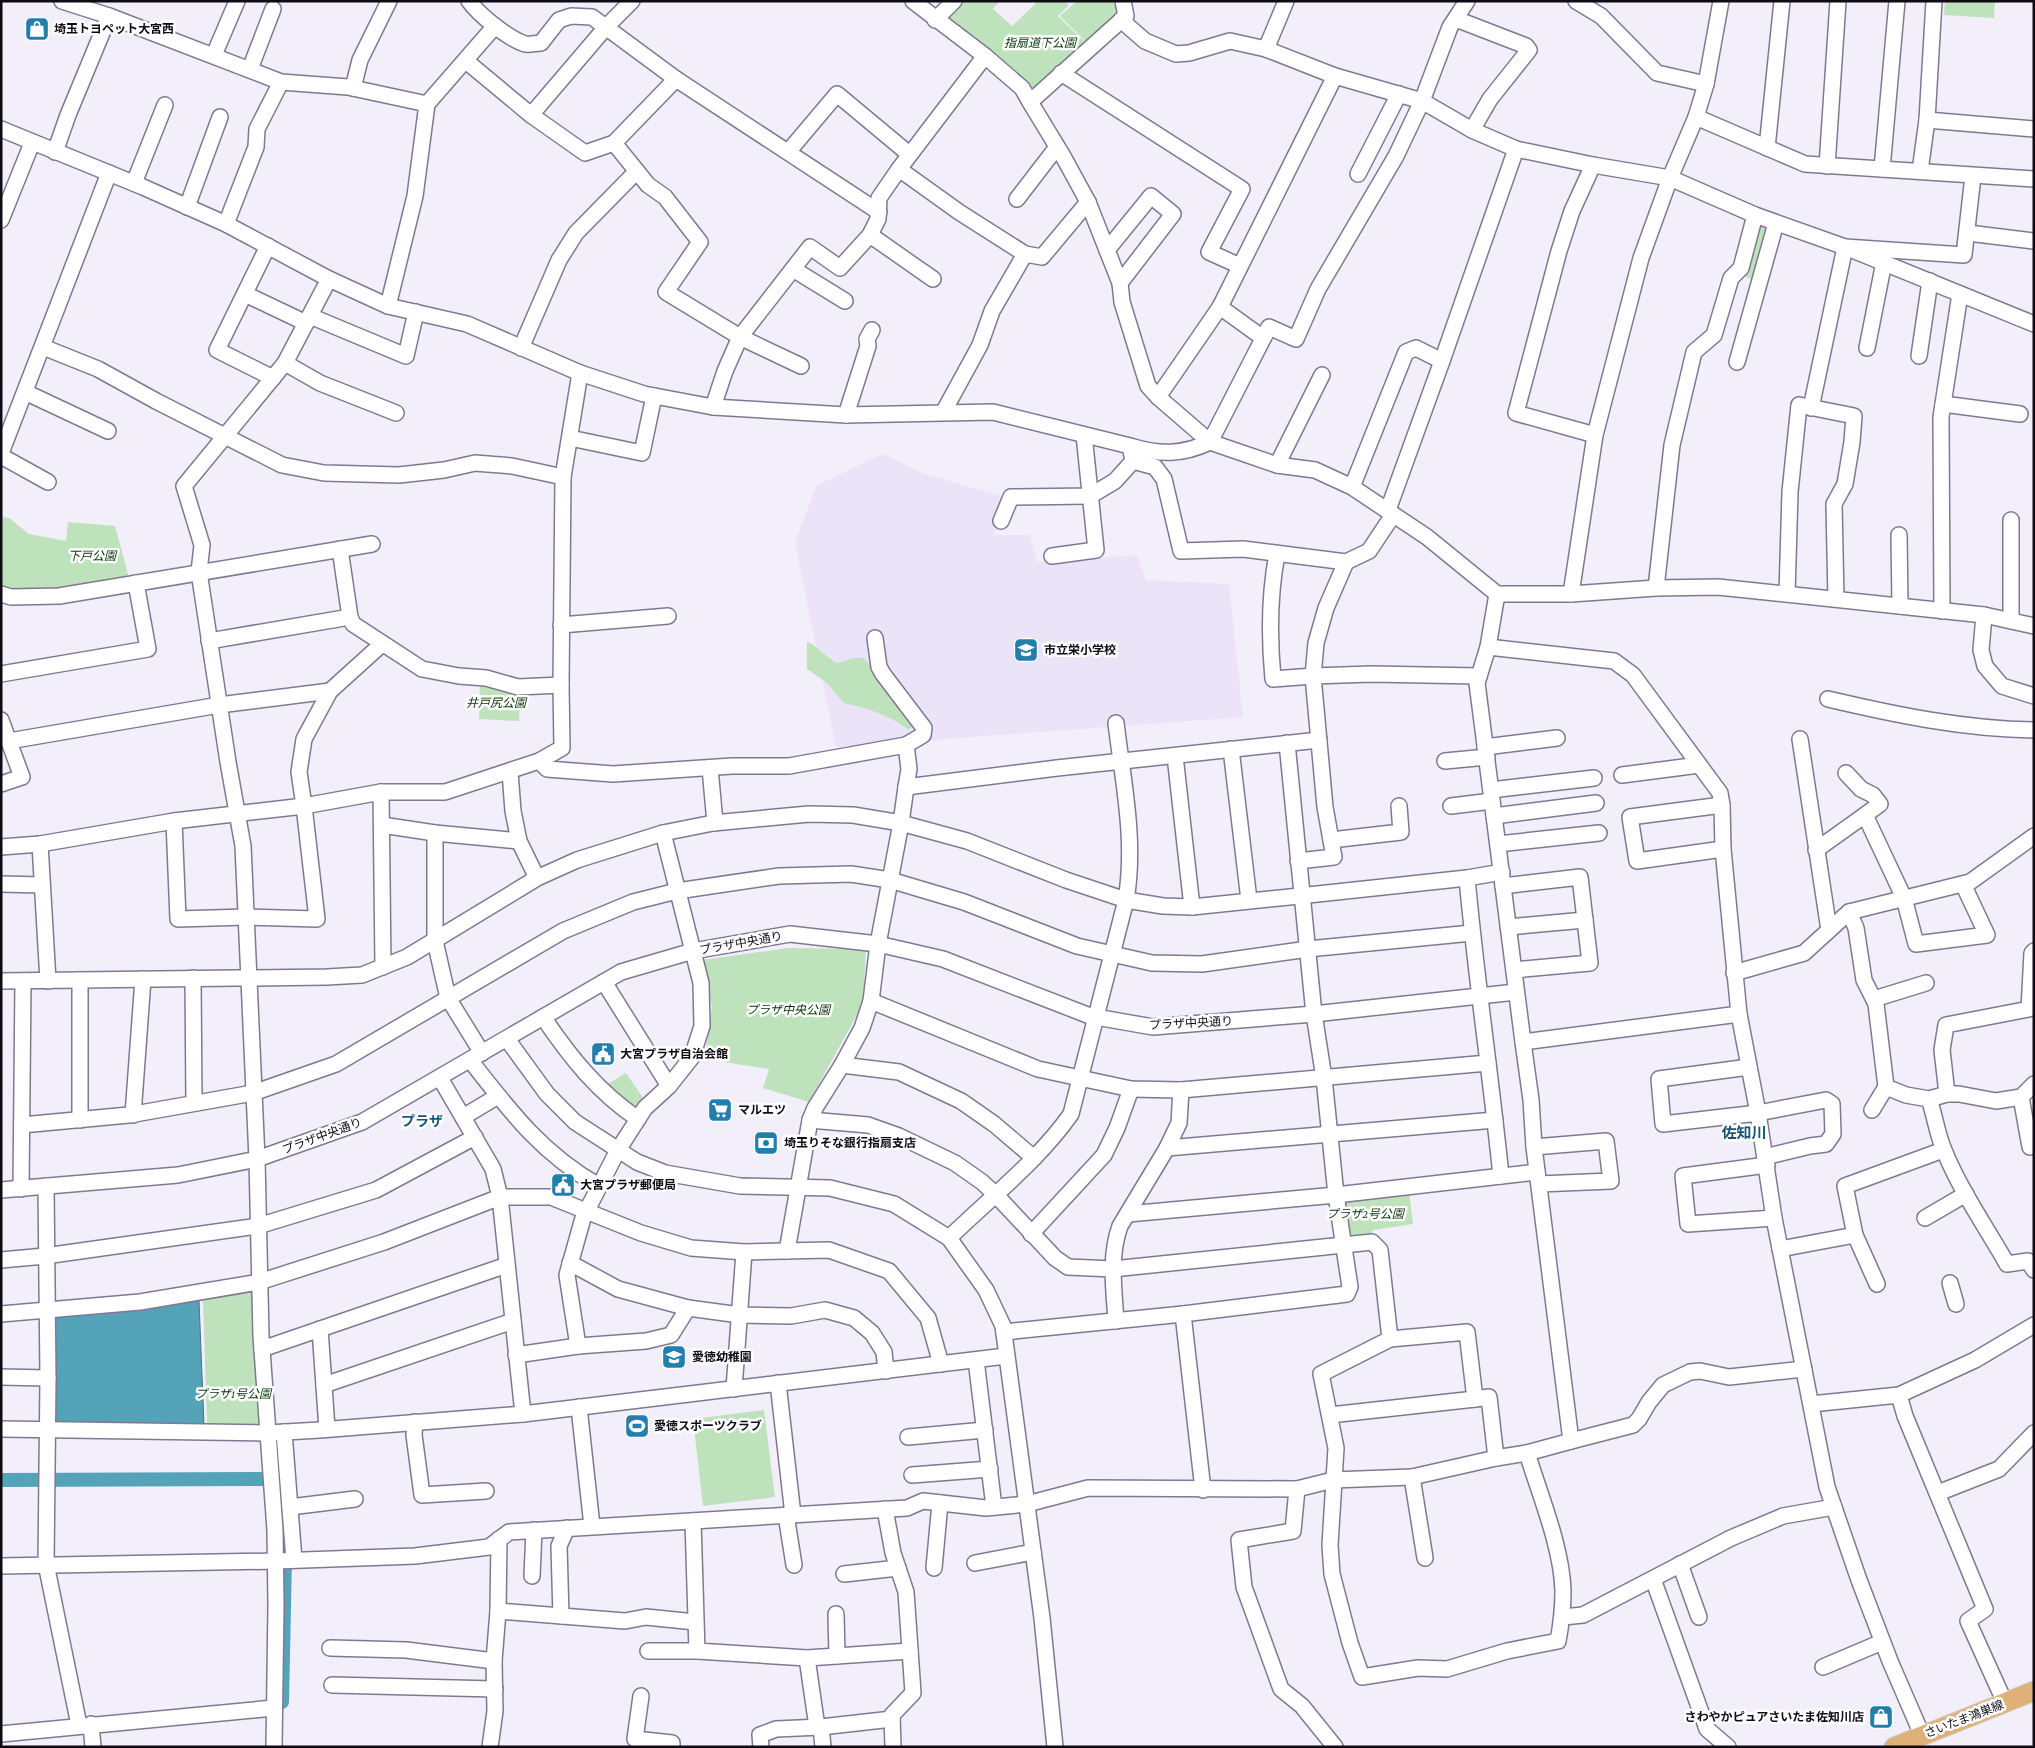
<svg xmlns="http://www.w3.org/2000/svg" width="2035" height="1748" font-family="'Crimson Pro','Noto Sans JP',serif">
<rect width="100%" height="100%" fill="#f2effb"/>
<polygon fill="#ebe3f8" points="883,454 922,473 1004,497 994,535 1030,535 1037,562 1137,555 1146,580 1229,584 1243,717 836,747 795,542 817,485"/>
<g fill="#bee2bb">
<path d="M961 1H1000L993 9 1012 26 1038 1H1064L1069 5 1058 16 1087 44 1029 96 1016 73 967 33C958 30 949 25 946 16Z"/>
<polygon points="1077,1 1116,1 1119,14 1087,43 1060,16"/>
<polygon points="1945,1 1995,1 1994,18 1944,15"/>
<polygon points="1760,222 1769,225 1752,279 1742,276"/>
<polygon points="1,517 9,518 29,534 66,541 68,522 115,526 129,578 58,593 1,591"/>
<path d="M807 642C817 645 825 657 837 663 846 661 856 655 865 659L915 722 913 727 908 729C888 715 868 708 844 703L826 682 807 669Z"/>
<polygon points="480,683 520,694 519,721 479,719"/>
<polygon points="788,948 866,949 863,1004 809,1102 763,1088 769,1069 705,1059 712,1006 702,960"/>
<polygon points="626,1073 645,1101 641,1105 633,1107 606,1085"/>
<polygon points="1409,1192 1413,1224 1373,1230 1370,1236 1353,1238 1348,1234 1346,1204 1347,1199"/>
<polygon points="251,1291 256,1295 263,1419 257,1425 207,1424 203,1300"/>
<polygon points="764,1410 775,1497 703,1506 693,1419"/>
</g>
<polygon fill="#55a3b9" stroke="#407588" points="199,1301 204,1425 56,1426 52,1421 53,1321 57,1316"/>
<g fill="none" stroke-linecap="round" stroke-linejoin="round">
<polyline stroke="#55a3b9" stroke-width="14" points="1,1480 279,1479 285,1559 282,1702"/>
<defs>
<g id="minor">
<polyline points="62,1 109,16 281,82 348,87 427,104 415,196 388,306"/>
<path d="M469 1C479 15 509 39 525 44 529 45 536 43 541 43L559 20 571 16 592 17 676 79 879 212"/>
<polyline points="913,1 985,56 1022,88 1030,102 1064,158 1088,202 1120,283 1122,302 1148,386 1158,397 1210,442 1277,465 1315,470 1352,487 1427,537 1497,594 1571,594 1656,588 1718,587 1984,615 2034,626"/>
<polyline points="1576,1 1601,16 1657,73 1706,84"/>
<polyline points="1456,19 1526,46 1529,50 1490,99 1472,130"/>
<polyline points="935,20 954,1"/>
<polyline points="1121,20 1145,41 1176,54 1189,53 1230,41 1266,49 1335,76 1422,101 1472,130 1516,149 1593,165 1670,178 1755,215 1845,247 2034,324"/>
<polyline points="1266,49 1286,1"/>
<polyline points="214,55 237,1"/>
<polyline points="466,61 531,115 585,153 614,143"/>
<polyline points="250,69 273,9"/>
<polyline points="1061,73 1242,189 1209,252 1240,266"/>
<polyline points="676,79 614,143 648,185 665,197 700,242 666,292 740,337 801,366"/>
<polyline points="353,88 360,60 389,1"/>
<polyline points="1030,102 1126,16 1123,1"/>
<polyline points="427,104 495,26"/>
<polyline points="531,115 607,26 632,1"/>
<polyline points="1696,117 1805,164 2034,179"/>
<polyline points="1927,120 2034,129"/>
<polyline points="1,129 143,187 226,224 329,279 388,306 467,324 580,373 644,394 713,407 846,415 993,412 1130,446 1133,461 1155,467 1164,479 1181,551 1243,549 1346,562 1369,551 1393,515"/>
<polyline points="1767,148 1782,1"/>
<polyline points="55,152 68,115 109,16"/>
<polyline points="788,152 837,94 909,154"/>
<polyline points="1593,165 1572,211 1559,251 1516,413 1595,435"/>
<polyline points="1827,166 1838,1"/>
<polyline points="899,169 959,212 1025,254"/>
<polyline points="1882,169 1897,1"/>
<polyline points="1920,171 1927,120 1934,1"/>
<polyline points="1358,174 1399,94"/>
<polyline points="134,183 165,105"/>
<polyline points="1017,199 1057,147"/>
<polyline points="187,207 220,117"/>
<polyline points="1,220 32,143"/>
<polyline points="226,224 256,147 257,129 281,82"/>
<polyline points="1968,233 2034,241"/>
<polyline points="870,235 933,279"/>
<polyline points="268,246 217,350 273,378"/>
<polyline points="1107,250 1151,196 1173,214 1120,283"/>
<polyline points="793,269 845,301"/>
<polyline points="245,294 306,323"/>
<polyline points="1220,307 1263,338"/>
<polyline points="310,316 406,356 416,312"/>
<polyline points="43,347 98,369 156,401 282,465 324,473 399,475 444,470 475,463 512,466 563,477"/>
<polyline points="521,348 559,260 576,233 636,172"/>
<polyline points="1867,348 1884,262"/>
<polyline points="1919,356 1930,281"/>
<polyline points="1737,362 1776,223"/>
<polyline points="285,363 320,383 396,413"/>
<polyline points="25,392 108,431"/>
<polyline points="1158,397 1220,307 1335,76"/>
<polyline points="1943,404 2020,414"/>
<polyline points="713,407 725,371 740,337 810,247 840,268 870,235 878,219 879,198 899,169 985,56"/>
<polyline points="1811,408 1845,247 1964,255 1973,176"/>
<polyline points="944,411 980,345 992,311 1025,254 1042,257 1088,202"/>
<polyline points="846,415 868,346 867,339 872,330"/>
<polyline points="570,438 642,453 654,396"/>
<path d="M1130 446C1160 455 1182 455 1210 442L1269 327 1296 339 1318 289 1396 156 1422 101 1450 27 1467 1"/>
<polyline points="1,453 109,173"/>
<polyline points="1,456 48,482"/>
<polyline points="1277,465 1322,375"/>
<polyline points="1352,487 1406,352 1416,348 1442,361"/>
<polyline points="1388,510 1442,361 1516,149"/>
<polyline points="1001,521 1011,497 1090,496 1115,481 1133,461"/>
<polyline points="1899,535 1900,606"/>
<polyline points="340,549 350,617 353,624 422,669 459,676 486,678 518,687 561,685"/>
<path d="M1277 554C1269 596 1269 637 1273 679L1313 676 1316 643 1326 608 1346 562"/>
<polyline points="1052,556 1096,550 1084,435"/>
<polyline points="1656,588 1672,445 1694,352 1714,335 1731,278 1741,268 1755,215"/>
<polyline points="1,594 11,597 59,596 372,544"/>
<polyline points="1571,594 1595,435 1641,258 1670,178 1696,117 1706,84 1721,1"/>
<polyline points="1787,594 1790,492 1799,405 1854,416 1852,442 1845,484 1834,504 1836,599"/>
<polyline points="1942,611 1941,417 1960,294"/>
<polyline points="1984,615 1981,650 1985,666 2002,686 2034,696"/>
<polyline points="2011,621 2011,520"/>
<polyline points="561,625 668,616"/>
<polyline points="209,641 350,617"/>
<polyline points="1488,647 1614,661 1633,675 1720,793 1722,805 1723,849 1739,1014 1758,1113 1774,1218 1827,1487 1859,1580 1890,1661 1922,1735"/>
<polyline points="1,674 148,649 136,583"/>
<path d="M1828 699C1896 715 1964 729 2034 730"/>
<polyline points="1,720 22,777 1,784"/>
<polyline points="1800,739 1829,930"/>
<polyline points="9,741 219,705 330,691"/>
<polyline points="1485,747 1557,738"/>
<polyline points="1231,749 1249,900"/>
<polyline points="1175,756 1192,907"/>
<polyline points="539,761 547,769 613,774 732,766 789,766 906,745 923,735 924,728 883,674 879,667 875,638"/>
<polyline points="1445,761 1487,757"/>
<polyline points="710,768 715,823"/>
<polyline points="510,772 513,811 519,841 537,878"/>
<polyline points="1846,773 1861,789 1873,795 1880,804 1865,815"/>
<polyline points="1622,775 1699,765"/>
<polyline points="906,787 1057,768 1319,740"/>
<polyline points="1491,790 1594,778"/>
<polyline points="381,792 383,967"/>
<polyline points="1722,805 1630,817 1637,861 1723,849"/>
<polyline points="1451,806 1492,801"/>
<polyline points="1494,816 1596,803"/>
<polyline points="174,821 178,919 246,917 317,919 304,806 381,792 445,792 539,761 562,748 561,685 563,477 580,373"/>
<polyline points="382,825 435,833 519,841"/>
<polyline points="435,833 435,941 448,998 482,1053"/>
<polyline points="1331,840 1401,832 1399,806"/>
<polyline points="40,844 48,981"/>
<polyline points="1498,844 1599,833"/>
<polyline points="1,847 40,844 174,821 304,806 299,772 304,739 330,691 382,644"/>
<polyline points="1816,850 1865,815 1904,898 1916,944 1987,935 1963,884"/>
<polyline points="1298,861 1334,857 1325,807 1313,676 1371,674 1479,676"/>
<path d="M1467 878C1476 978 1491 1077 1501 1176"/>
<polyline points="1,884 42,885"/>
<polyline points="1503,886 1580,877 1590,963 1514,970"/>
<polyline points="1849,912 1856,928 1864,980 1876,1004 1886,1087 1872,1110"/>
<polyline points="1508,927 1585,920"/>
<polyline points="1734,973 1804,953 1849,912 1970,882 2034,836"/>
<polyline points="193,978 194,1103"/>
<polyline points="1,981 327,977 362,975 407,957 537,878 577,860 663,833 713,823 809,814 853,815 901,823 967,841 1066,880 1126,900 1163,906 1192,907 1299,896 1467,878 1502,872"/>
<polyline points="604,982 669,1086"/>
<polyline points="1874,999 1926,983"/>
<polyline points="871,1001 1038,1069 1131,1089 1181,1090 1488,1063"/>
<path d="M543 1017C570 1057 598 1092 638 1119"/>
<polyline points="507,1039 547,1094 575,1122 637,1162 665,1173 740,1186 830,1188 894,1204 949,1238 986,1290 1003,1326 1042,1618 1055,1747"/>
<polyline points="1523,1042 1739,1014"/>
<path d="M470 1060C509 1110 542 1154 599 1186"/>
<polyline points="842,1065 899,1072 961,1101 994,1124 1034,1158"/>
<polyline points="1749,1067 1659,1079 1663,1124 1758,1113 1826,1100 1832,1104 1833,1134 1826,1144 1810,1146 1765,1157"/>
<polyline points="440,1078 493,1169 500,1197 523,1414"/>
<polyline points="1886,1087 1906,1095 1929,1099 1947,1094 1959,1094 1996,1101 2021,1097 2034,1084"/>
<polyline points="1947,1094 1942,1050 1946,1025 2029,1009 2032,953 2034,951"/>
<polyline points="2021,1097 2030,1147"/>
<path d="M1929 1099C1935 1116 1937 1134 1944 1150 1960 1190 1986 1227 2007 1264L2028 1261 2034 1270"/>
<polyline points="133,1115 143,979"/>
<polyline points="463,1117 498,1096"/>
<polyline points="80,1120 80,980"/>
<path d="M810 1120 868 1125 899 1136 955 1163 982 1182 995 1194 1055 1258 1068 1267 1113 1269 1372 1242 1380 1250 1390 1339 1321 1374 1336 1448 1330 1545 1332 1574 1350 1643 1362 1677 1418 1668 1447 1669 1507 1651 1558 1641C1561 1625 1563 1609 1563 1591 1562 1548 1540 1495 1527 1453"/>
<polyline points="22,1125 129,1115 253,1093 336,1064 563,931 633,902 677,891 779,876 851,874 890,880 964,902 1077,946 1152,963 1202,964 1308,949 1472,933"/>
<polyline points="1534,1147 1606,1141 1611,1181 1539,1184"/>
<polyline points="1167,1148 1495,1120"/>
<polyline points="1767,1165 1683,1176 1688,1224 1774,1218"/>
<polyline points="46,1186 48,1378 46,1564 79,1725"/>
<polyline points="21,1189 23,981"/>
<polyline points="1,1190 178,1175 257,1159 362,1122 621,972 693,951 790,934 878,944 943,959 1090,1016 1153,1027 1314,1014 1516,992"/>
<polyline points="1128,1214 1336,1195 1537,1172"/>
<polyline points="1925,1218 1966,1194"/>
<polyline points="1031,1234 1104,1155 1117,1128 1131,1089"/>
<path d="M949 1238C990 1198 1038 1161 1071 1114L1126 900C1136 840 1123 782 1116 723"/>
<polyline points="1780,1249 1855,1235"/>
<polyline points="787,1251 810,1120 815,1108 842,1065 862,1028 871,1001 878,944 901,823 906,787 909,769 906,745"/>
<polyline points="1,1260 45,1256 258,1226 376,1190 475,1137"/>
<polyline points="570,1263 618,1289 688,1308 740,1315 791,1316 825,1310 854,1318 872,1333 884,1352 886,1371"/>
<polyline points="1950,1283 1956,1304"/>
<polyline points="1877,1284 1855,1235 1845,1186 1943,1150"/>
<polyline points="1,1314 140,1302 259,1282 384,1242 500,1197 551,1197 641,1233 691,1248 744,1252 829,1250 889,1271 928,1318 941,1364"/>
<polyline points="1183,1314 1203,1490"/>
<path d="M1116 1321C1114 1290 1109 1256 1120 1226L1167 1148 1179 1123 1181 1090"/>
<polyline points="320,1329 327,1429"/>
<polyline points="1004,1332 1183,1314 1347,1294 1350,1287 1336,1195 1324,1078 1314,1014 1287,743"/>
<polyline points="578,1346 567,1275 583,1218 618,1150 645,1108 669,1086 692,1057 702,1026 701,983 663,833"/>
<polyline points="262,1349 507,1265"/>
<polyline points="516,1355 578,1346 646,1341 671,1335 688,1308"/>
<polyline points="976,1360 994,1507"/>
<polyline points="1,1377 48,1378"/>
<polyline points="778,1383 793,1515"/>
<polyline points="324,1385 513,1321"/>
<polyline points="734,1389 744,1252"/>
<polyline points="1899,1395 1905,1416 1985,1609 1968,1621 2005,1703"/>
<polyline points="1475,1399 1489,1397 1496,1458"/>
<polyline points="1811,1404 1899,1395 1975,1360 2034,1325"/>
<polyline points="579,1407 592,1526"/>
<polyline points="1330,1415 1475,1399 1467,1332 1390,1339"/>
<polyline points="415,1422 414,1435 422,1495 486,1491"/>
<polyline points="1,1429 268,1433 320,1430 523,1414 1006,1356"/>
<polyline points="284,1432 294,1560"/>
<polyline points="908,1437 985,1430"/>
<polyline points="1571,1441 1633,1425 1639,1419 1649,1402 1663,1385 1690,1372 1700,1371 1729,1377 1804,1369"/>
<polyline points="912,1475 990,1469"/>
<polyline points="1412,1477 1425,1558"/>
<polyline points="1297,1489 1293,1531 1239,1540 1244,1587 1281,1689 1302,1706 1335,1747"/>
<polyline points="1938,1493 1999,1469 2034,1433"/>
<polyline points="290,1507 355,1499"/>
<polyline points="885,1509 893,1553 906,1592 913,1693 892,1715 893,1747"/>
<polyline points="786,1515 794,1565"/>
<polyline points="693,1521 697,1651 807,1658 910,1651"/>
<polyline points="975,1563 1033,1552"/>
<polyline points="1680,1564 1699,1617"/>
<polyline points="1,1566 276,1561 415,1556 489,1547 509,1532 907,1508 923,1501 986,1508 1027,1504 1088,1488 1297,1489 1333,1480 1412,1477 1496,1458 1527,1453 1571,1441 1534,1147 1531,1100 1523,1042 1477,683 1488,647 1497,594"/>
<polyline points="934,1568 940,1503"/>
<polyline points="844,1574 898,1568"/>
<polyline points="532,1576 534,1530"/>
<polyline points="1653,1579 1707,1729 1728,1747"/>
<polyline points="498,1611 625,1621 646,1617 695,1622"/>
<polyline points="836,1614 837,1656"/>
<polyline points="561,1616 559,1546 567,1528"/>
<polyline points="1563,1617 1583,1615 1731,1538 1783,1516 1834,1507"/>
<polyline points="330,1648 406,1650 494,1661"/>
<polyline points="648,1651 697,1651"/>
<polyline points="807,1658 817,1727"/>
<polyline points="1823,1667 1882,1642"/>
<polyline points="332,1685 495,1689"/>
<polyline points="641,1696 635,1739 672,1743 672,1747"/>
<polyline points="91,1724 93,1747"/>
<polyline points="821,1727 823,1747"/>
<polyline points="1,1734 274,1708"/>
<polyline points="274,1747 276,1605 275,1530 261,1336 257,1159 243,846 228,762 199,572 202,545 184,486 285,363 329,279"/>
<polyline points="490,1747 495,1711 494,1661 498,1611 499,1539"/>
<polyline points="761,1747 760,1735 776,1729 821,1727 892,1719"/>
</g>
<polyline id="major" points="1894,1747 2034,1691"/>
</defs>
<use href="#minor" stroke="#807893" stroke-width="18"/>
<use href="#major" stroke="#cfced0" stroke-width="21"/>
<use href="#minor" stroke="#fff" stroke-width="15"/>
<use href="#major" stroke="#e0b177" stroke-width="19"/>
</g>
<defs>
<symbol id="shop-square" viewBox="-11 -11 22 22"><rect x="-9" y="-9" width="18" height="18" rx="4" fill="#227fac" stroke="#fefefe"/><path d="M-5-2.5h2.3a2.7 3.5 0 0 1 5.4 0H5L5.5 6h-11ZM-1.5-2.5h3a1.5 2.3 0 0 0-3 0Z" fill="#fff"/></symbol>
<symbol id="school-square" viewBox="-11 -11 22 22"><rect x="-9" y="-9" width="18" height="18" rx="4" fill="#227fac" stroke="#fefefe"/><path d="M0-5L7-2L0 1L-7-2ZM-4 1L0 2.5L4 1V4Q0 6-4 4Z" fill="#fff"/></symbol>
<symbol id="civic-square" viewBox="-11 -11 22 22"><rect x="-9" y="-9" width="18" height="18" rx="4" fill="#227fac" stroke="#fefefe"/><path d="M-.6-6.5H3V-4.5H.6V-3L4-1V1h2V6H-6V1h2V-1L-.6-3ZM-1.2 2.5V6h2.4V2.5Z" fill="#fff"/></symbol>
<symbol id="supermarket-square" viewBox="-11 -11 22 22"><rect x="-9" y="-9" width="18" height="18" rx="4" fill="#227fac" stroke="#fefefe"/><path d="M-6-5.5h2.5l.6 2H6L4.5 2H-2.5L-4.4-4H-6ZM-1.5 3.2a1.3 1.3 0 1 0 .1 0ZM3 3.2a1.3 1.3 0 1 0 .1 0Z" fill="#fff"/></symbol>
<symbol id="bank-square" viewBox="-11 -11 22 22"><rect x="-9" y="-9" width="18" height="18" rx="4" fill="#227fac" stroke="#fefefe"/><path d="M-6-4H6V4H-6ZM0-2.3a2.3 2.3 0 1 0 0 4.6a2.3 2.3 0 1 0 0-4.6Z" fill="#fff"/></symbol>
<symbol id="stadium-square" viewBox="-11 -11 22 22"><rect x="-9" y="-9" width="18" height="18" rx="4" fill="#227fac" stroke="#fefefe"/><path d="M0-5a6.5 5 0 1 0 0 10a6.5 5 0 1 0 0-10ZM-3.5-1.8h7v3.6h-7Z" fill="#fff"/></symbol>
</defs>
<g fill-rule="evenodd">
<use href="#shop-square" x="23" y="15" width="28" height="28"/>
<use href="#school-square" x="1012" y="636" width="28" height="28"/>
<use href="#civic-square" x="589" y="1040" width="28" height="28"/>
<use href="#supermarket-square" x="706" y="1096" width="28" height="28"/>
<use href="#bank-square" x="752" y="1129" width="28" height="28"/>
<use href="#civic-square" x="549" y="1171" width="28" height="28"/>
<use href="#school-square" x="660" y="1343" width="28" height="28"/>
<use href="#stadium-square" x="623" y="1412" width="28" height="28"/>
<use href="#shop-square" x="1867" y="1703" width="28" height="28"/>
</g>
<g text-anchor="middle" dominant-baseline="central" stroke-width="5" stroke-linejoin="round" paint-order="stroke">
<g font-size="12" font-weight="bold" fill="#0e0b15" stroke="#fefefe" text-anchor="start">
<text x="54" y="29">埼玉トヨペット大宮西</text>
<text x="1044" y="650">市立栄小学校</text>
<text x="620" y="1054">大宮プラザ自治会館</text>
<text x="738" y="1110">マルエツ</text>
<text x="784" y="1143">埼玉りそな銀行指扇支店</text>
<text x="580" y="1185">大宮プラザ郵便局</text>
<text x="692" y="1357">愛徳幼稚園</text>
<text x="654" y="1426">愛徳スポーツクラブ</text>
<text x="1864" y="1717" text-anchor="end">さわやかピュアさいたま佐知川店</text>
</g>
<g font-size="12" font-style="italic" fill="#043504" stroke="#fefefe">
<text x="1040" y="43">指扇道下公園</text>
<text x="92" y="556">下戸公園</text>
<text x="496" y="703">井戸尻公園</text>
<text x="788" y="1010">プラザ中央公園</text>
<text x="1365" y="1214">プラザ2号公園</text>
<text x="233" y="1394">プラザ1号公園</text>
</g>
<g font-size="12" fill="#0e0b15" stroke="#fefefe">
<text transform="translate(741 943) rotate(-10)">プラザ中央通り</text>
<text transform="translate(1191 1023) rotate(-3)">プラザ中央通り</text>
<text transform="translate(322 1136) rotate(-20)">プラザ中央通り</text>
<text transform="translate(1964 1719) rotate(-21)">さいたま鴻巣線</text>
</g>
<g font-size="14" font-weight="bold" fill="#165675" stroke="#fefefe">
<text x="422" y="1121">プラザ</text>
</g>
<g font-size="15" font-weight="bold" fill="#165675" stroke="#fefefe">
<text x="1744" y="1133">佐知川</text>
</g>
</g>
<rect width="2035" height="1748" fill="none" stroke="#0e0b15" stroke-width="5"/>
</svg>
